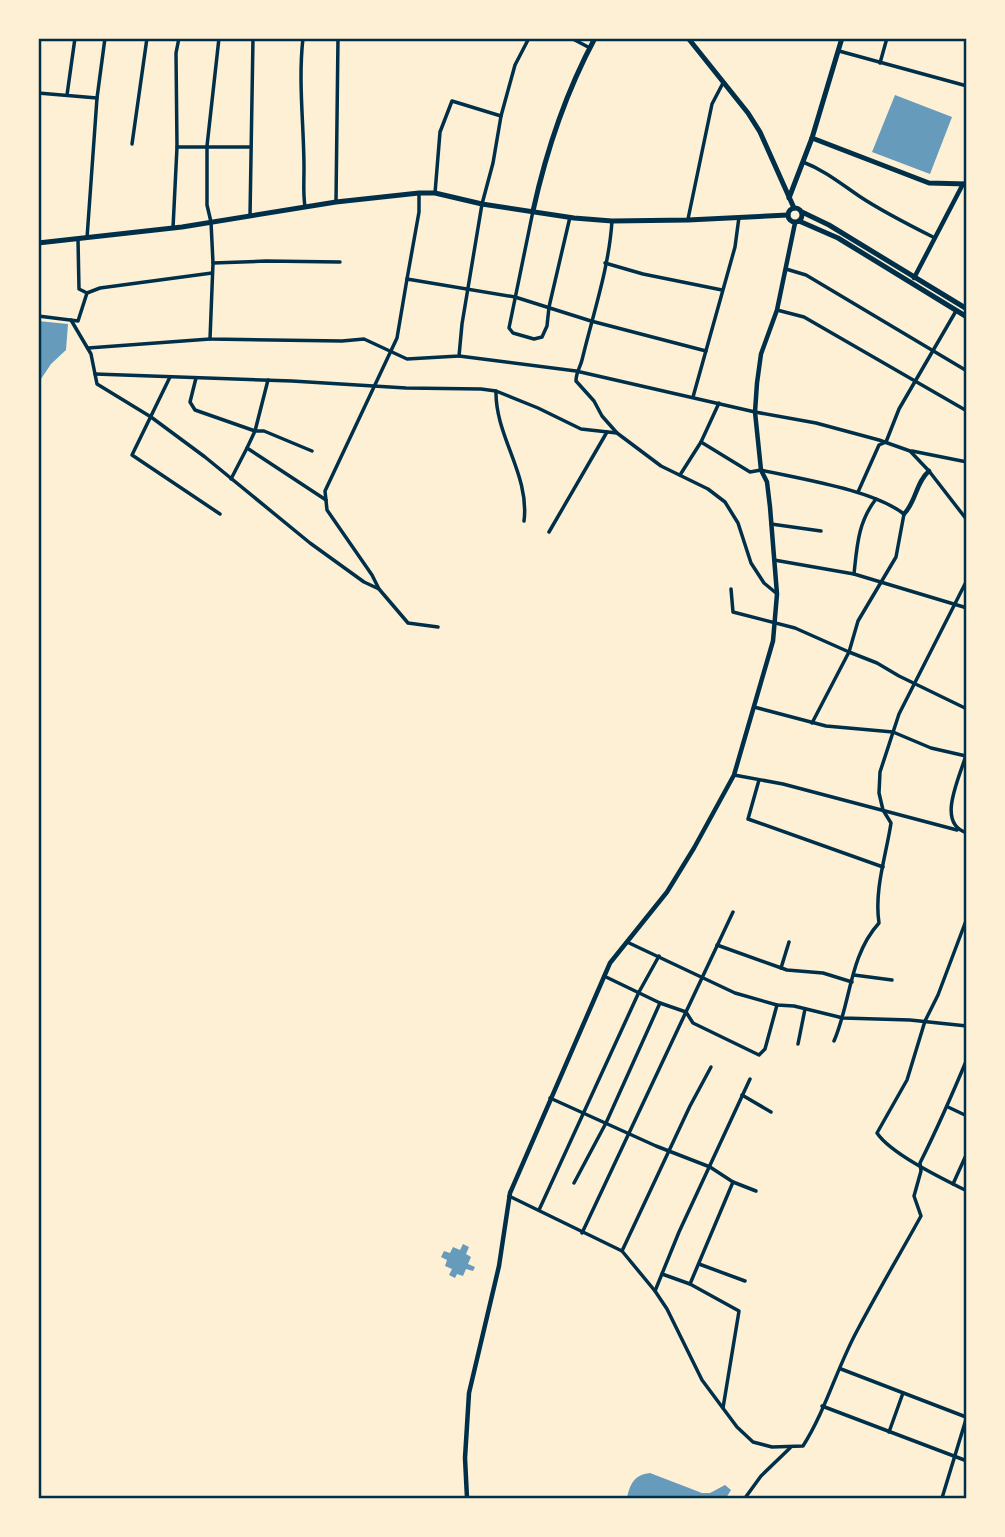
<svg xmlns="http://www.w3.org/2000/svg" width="1005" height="1537" font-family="Georgia,serif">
<rect width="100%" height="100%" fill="#fdf0d5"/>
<g fill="#669bbc">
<polygon points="895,95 952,117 930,174 872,152"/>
<polygon points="38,321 68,324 66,350 51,364 39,382"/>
<polygon points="463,1244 469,1247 466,1254 471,1257 468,1264 475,1267 473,1271 466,1269 463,1276 457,1274 455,1278 449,1275 452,1269 445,1266 447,1260 441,1257 444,1251 450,1253 453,1247 460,1250"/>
<path d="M650 1473 702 1493H710L725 1485 731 1490 726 1498H627C630 1484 634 1475 650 1473Z"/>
</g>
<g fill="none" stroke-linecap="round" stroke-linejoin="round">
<g stroke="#003049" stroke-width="3.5">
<polyline points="219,38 207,146 207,205 211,222 213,263 210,339 342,341 364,339 407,359 459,356 462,324 482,204 493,163 501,116 515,65 529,38"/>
<path d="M303 38C298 82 304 125 304 169 304 182 303 194 305 207"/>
<polyline points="571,38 590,48"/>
<polyline points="839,51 967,86"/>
<polyline points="880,63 887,38"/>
<polyline points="38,93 97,98"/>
<polyline points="67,95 75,38"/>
<polyline points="132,144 147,38"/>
<polyline points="177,147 249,147"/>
<path d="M803 162C824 170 840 183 859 196 883 212 909 225 935 238"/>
<polyline points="435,193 440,132 452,101 501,116"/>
<polyline points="336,201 338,38"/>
<polyline points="533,211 509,328 513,333 534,339 542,337 547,326 549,307 570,217"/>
<polyline points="250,216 253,38"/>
<polyline points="688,219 712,104 723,83"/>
<path d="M612 221C609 268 593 314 582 360 580 368 576 372 576 381L594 401 602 416 617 433 661 466 708 489 725 502 738 523 751 563 764 583 776 593"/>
<polyline points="173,228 177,147 176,53 179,38"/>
<polyline points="87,238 97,98 105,38"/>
<polyline points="78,239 79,289 87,293"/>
<polyline points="213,263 266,261 340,262"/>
<polyline points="605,263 643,274 722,290"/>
<polyline points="786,269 806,275 967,371"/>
<polyline points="407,279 419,212 419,193"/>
<polyline points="777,310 804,317 967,411"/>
<polyline points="38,316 78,321 87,293 100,288 212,273"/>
<polyline points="71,320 91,354 97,384 151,417 205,457 310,543 364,582 379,589 408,623 438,627"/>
<polyline points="88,348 210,339"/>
<polyline points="459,356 576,371 755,412 816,423 879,440 910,451 929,471 967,520"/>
<polyline points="95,374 292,381 406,388 481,389 496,391 538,408 581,429 617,433"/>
<polyline points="170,377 132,455 220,514"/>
<polyline points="196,378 190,402 195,410 255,431 268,380"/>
<path d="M496 391C495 436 530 475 524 521"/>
<polyline points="693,397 735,247 739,217"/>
<path d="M701 442 750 472 761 470C801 479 873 490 904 514L896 557 858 621 849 652 877 663 899 676 967 709"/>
<polyline points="312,451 264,431 255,431 247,448 326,500"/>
<polyline points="912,451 967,462"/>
<polyline points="680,475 701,442 719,403"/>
<polyline points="231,479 247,448"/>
<polyline points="858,492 879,445 886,442 899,409 956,311"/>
<polyline points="771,524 821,531"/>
<polyline points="549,532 607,432"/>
<polyline points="774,560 854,574 967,608"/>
<path d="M854 574C857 546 858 522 876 499"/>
<polyline points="379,589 372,575 327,510 325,491 397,338 407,279 515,297 591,321 706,351"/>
<polyline points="731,589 733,612 795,628 849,652 812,723"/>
<polyline points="754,707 826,726 893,732 931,748 966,756"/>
<path d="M967 751C962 774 934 823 967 833"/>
<polyline points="734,775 783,784 957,830"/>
<polyline points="759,780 748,819 883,867"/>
<path d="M967 918 938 995 925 1021 907 1080 877 1133C891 1154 943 1179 967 1191"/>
<polyline points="627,942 735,993 777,1005 794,1006 843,1018 910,1020 967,1026"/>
<polyline points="717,945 787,970 823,973 852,982"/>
<polyline points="781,968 789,942"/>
<polyline points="854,975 892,980"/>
<polyline points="604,976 660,1003 686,1012 693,1023 759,1055 765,1049 777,1005"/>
<path d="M834 1041C851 1002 849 956 879 923 874 890 886 856 891 823L883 810 879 793 880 772 899 714 967 580"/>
<polyline points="798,1044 805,1009"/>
<polyline points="742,1095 771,1112"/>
<polyline points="550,1098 656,1146 710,1167 733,1182 756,1191"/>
<polyline points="948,1107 967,1116"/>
<polyline points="574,1183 606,1123 660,1003"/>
<polyline points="953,1184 967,1153"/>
<path d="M509 1196 622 1251 655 1291 667 1309 702 1380 737 1427 753 1442 772 1447 803 1446C826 1410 837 1367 858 1329 878 1291 900 1254 921 1216L914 1196 921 1171 920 1163C937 1129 952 1095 967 1059"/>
<polyline points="539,1210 639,992 659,956"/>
<polyline points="582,1233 733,912"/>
<polyline points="622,1251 690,1106 711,1067"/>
<polyline points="699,1264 745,1281"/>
<polyline points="662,1274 690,1284 739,1311 723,1408"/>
<polyline points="690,1284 733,1182"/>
<polyline points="655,1291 679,1232 750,1079"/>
<polyline points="841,1369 966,1417"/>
<polyline points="822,1406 967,1461"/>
<polyline points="889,1432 903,1393"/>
<polyline points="745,1498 761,1476 790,1448"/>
<polyline points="942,1498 967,1416"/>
</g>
<g stroke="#003049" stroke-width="4.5">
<polyline points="914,278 963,184"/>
<path d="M904 514C916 502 916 482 929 471"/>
<polyline points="467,1498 465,1458 469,1393 499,1266 510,1193 610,963 667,892 694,848 734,775 773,641 777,594 770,507 767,482 761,470 755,412 757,383 761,354 777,310 795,223"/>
</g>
<g stroke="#003049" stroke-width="5">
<polyline points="812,138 929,183 967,184"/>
<polyline points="789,198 812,138 842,38"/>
</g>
<g stroke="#003049" stroke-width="5">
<polyline points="688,38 748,113 760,132 794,208"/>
<circle cx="795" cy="215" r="7"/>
<path d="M533 211C546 152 566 92 595 38"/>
<polyline points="802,212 829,225 967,309"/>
<polyline points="799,221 838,238 967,317"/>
<polyline points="38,243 182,227 336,202 419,193 435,193 482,204 574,218 612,221 688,220 788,215"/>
</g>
</g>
<rect width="1005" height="1537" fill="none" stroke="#fdf0d5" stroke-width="80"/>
<rect x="40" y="40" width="925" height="1457" fill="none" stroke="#003049" stroke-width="2.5"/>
</svg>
